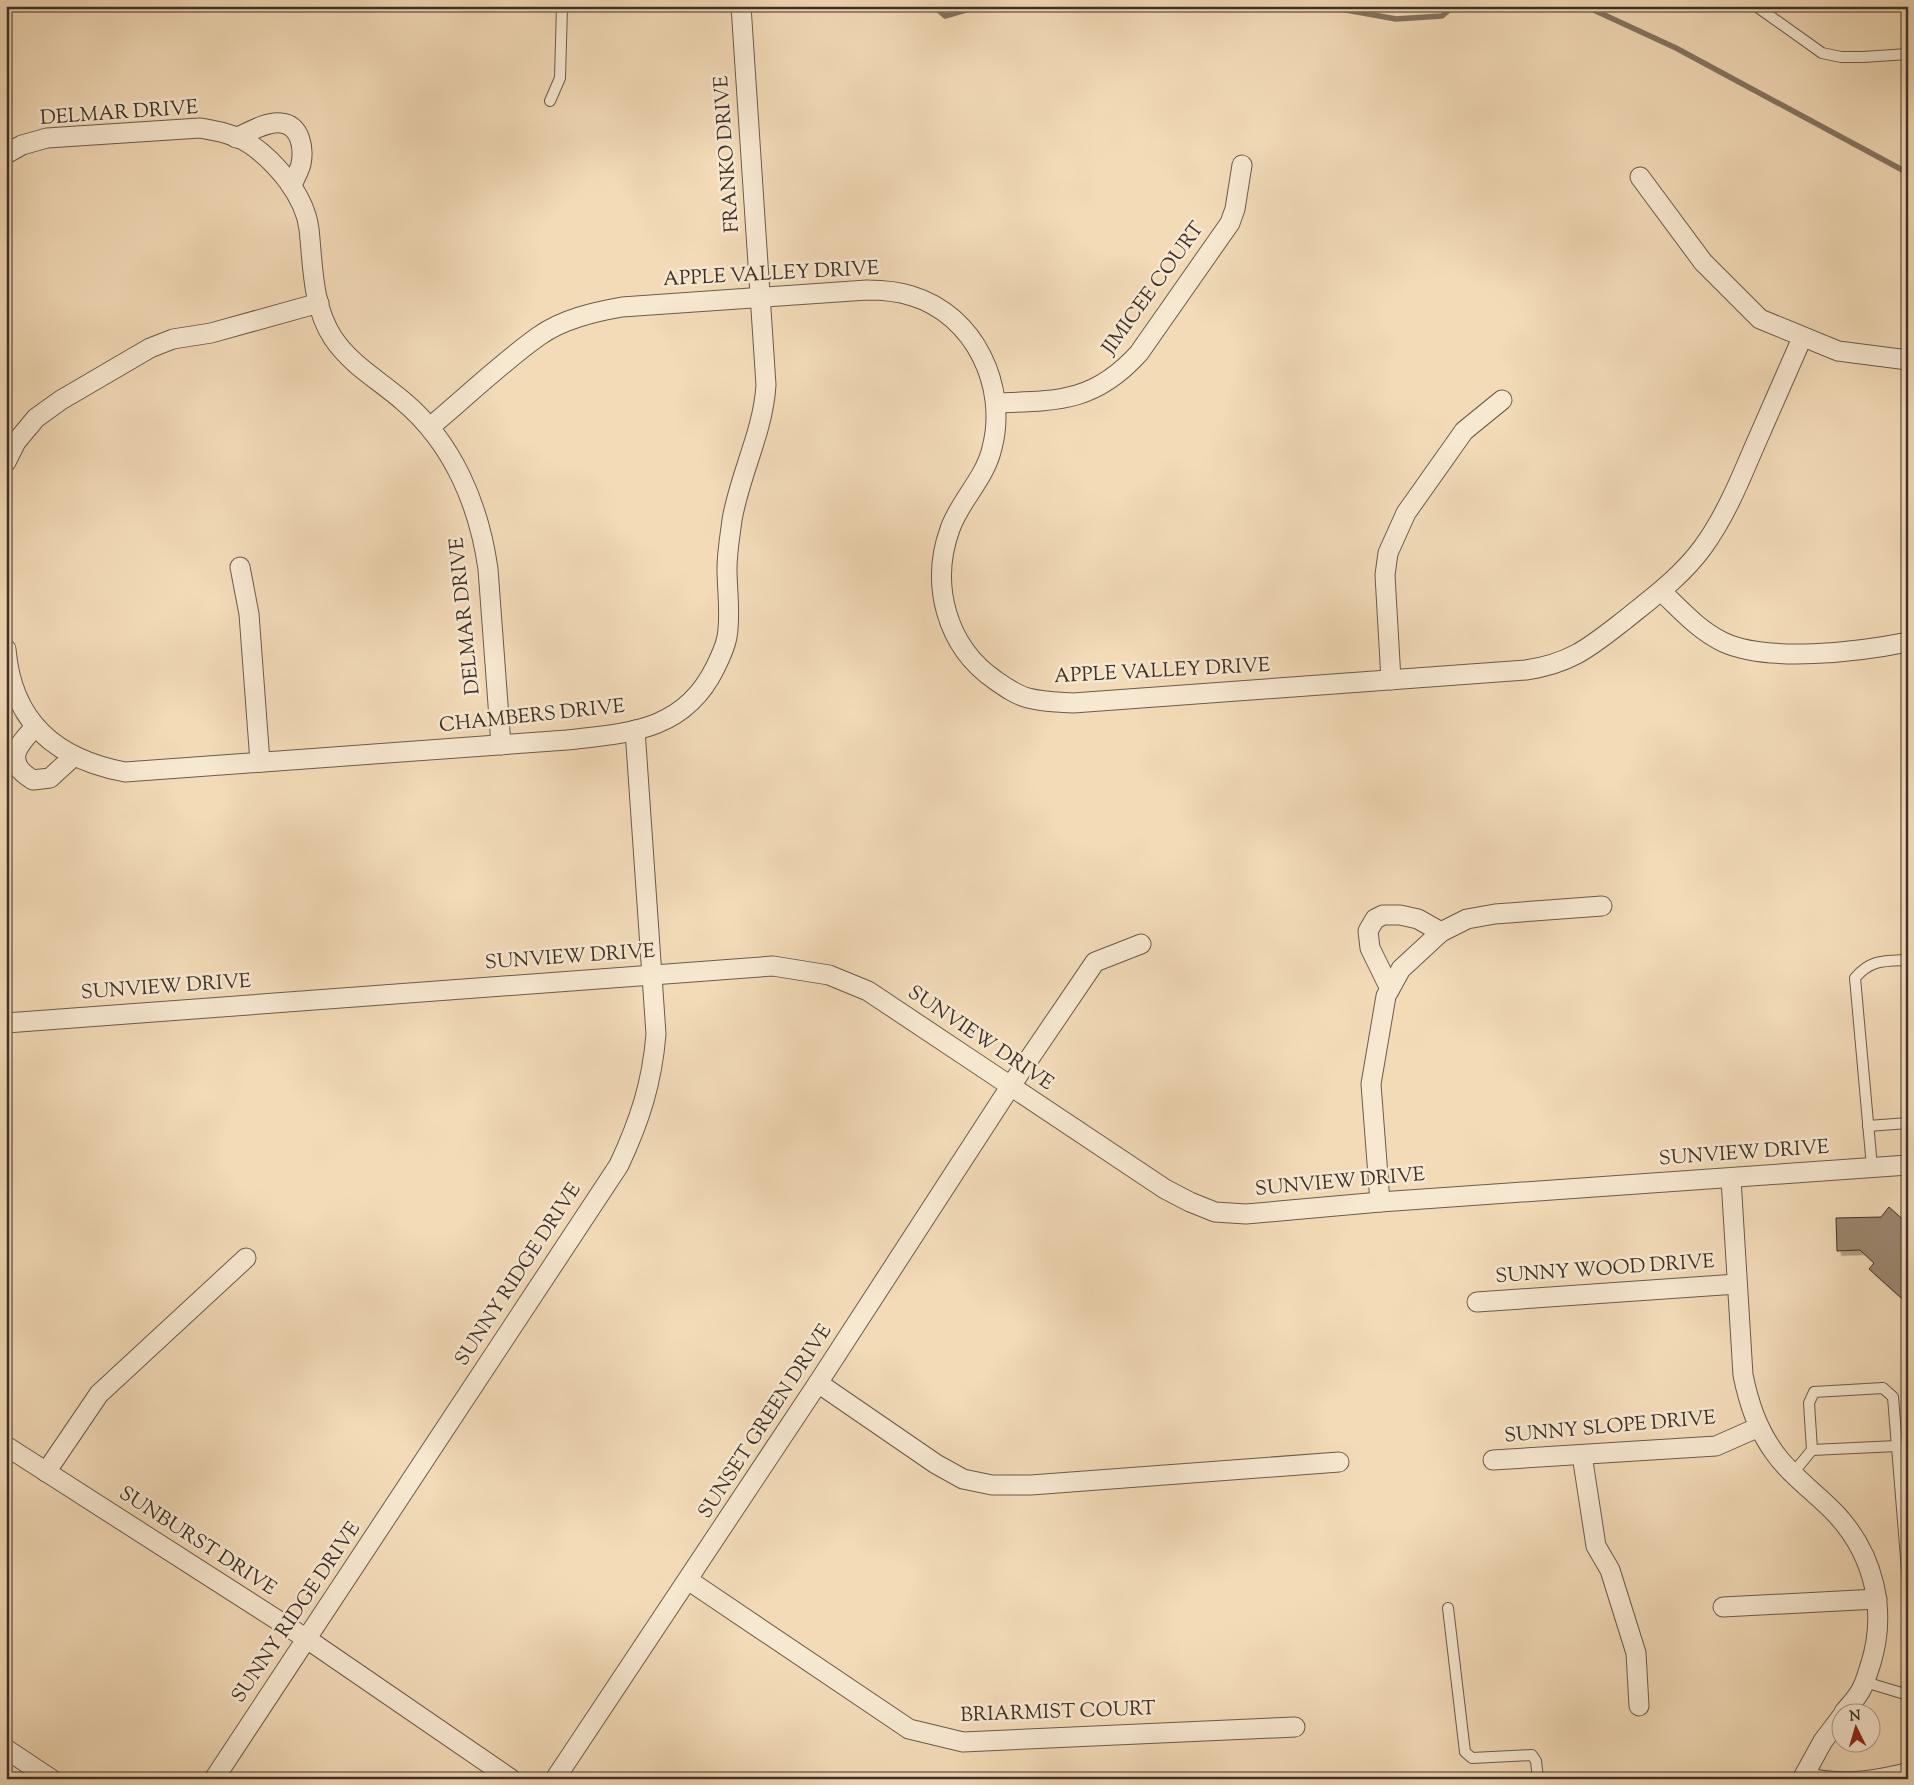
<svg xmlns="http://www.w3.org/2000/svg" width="1914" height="1785" font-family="'Sorts Mill Goudy',serif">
<defs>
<filter id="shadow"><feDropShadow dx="4.5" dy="4.5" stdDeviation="0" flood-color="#0004"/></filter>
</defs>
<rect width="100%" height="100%" fill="#f3dbb8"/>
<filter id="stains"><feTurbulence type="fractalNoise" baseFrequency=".004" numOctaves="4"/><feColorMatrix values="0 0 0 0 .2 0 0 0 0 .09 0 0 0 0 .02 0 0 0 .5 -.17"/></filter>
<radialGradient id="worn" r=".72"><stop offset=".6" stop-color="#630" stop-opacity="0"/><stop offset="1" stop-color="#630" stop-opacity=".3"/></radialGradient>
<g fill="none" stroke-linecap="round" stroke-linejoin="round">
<g stroke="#857461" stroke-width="5.5">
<polyline points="934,6 945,16 980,6"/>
<polyline points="1324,6 1396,19 1442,16 1454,6"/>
<polyline points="1585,6 1676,48 1908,173"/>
</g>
</g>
<polygon fill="#9c8972" stroke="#3d3027" filter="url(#shadow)" points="1889,1207 1908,1224 1908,1304 1869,1269 1874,1263 1860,1250 1837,1251 1836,1218 1881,1217"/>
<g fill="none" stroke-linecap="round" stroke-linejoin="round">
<defs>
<g id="lane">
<polyline points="1756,6 1822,53 1841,57 1863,57 1908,54"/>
<polyline points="550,101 560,78 562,6"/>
<polyline points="1868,1126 1908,1123"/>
<path d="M1872 1167 1855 978C1871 959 1885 961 1908 960"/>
<polyline points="1812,1450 1897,1446"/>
<polyline points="1793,1473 1812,1450 1809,1403 1814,1392 1883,1388 1893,1397 1905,1546 1908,1546"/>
<polyline points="1905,1546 1908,1583"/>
<polyline points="1448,1608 1465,1752 1472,1758 1532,1755 1536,1761 1538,1779"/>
<polyline points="1865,1682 1908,1695"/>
<path d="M1804 1773C1844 1781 1869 1777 1908 1768"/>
</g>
<g id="street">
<path d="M236 138C249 132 267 121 281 123 301 125 304 149 301 164 299 172 294 179 292 186"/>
<path d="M6 154 22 145 47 138 200 128C217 131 235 134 250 144 276 162 305 196 309 229 313 265 312 306 333 338 352 366 379 380 403 401 453 443 479 505 488 569L501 745"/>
<polyline points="1640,177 1703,262 1760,319 1838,351 1908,360"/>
<path d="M996 403C1058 401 1095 402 1139 353L1230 223 1235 209 1242 165"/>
<path d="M430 427C466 397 501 363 539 336 563 319 594 312 622 307L867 290C882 290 897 291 912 296 975 315 1008 387 992 448 985 479 960 500 950 529 930 584 946 646 995 680 1005 687 1016 695 1028 698 1043 702 1058 702 1073 703L1526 670C1572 663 1590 647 1626 619 1653 597 1682 576 1703 547 1724 518 1738 485 1752 452 1769 414 1785 376 1802 338"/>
<polyline points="6,462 16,442 36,418 61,400 150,348 173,339 211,333 319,303"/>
<polyline points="240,567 249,614 260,762"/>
<path d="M1661 591C1680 609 1698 630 1723 642 1768 663 1859 652 1908 642"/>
<path d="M6 649C12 722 56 759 125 772L567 740C629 733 684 731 715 668 720 658 725 648 727 637 731 614 727 591 727 569 727 552 730 536 732 520 740 473 763 433 766 385L741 6"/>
<polyline points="1391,680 1385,575 1388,553 1406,513 1464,431 1502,400"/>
<path d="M35 727C17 746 3 762 33 780L50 778 74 756"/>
<polyline points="1390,989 1370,948 1368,931 1375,919 1383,915 1400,915 1418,919 1441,932"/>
<polyline points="6,1023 773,966 829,975 868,991 1165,1189 1190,1202 1215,1212 1246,1214 1380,1202 1908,1165"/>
<path d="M1731 1179 1743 1375C1749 1404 1757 1428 1774 1452 1791 1476 1816 1493 1836 1514 1874 1555 1887 1610 1871 1663 1868 1671 1866 1681 1862 1688 1858 1697 1850 1705 1844 1712"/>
<polyline points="1380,1202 1371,1084 1386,996 1401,969 1441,932 1467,919 1495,914 1602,906"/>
<polyline points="1477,1302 1737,1284"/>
<polyline points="818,1383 936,1464 963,1479 992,1485 1031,1485 1339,1462"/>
<polyline points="6,1446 307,1639 511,1779"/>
<polyline points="1582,1455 1596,1546 1610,1570 1636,1653 1639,1706"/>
<polyline points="1493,1460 1716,1446 1759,1427"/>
<polyline points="46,1472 99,1394 246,1258"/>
<polyline points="688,1580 909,1729 963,1742 1295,1727"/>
<polyline points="1723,1607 1877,1599"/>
<polyline points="6,1749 51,1779"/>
<path d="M214 1779 619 1165C640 1120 652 1083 656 1034L635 730"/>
<polyline points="555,1779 818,1383 1010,1087 1095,962 1141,944"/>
<polyline points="1802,1779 1823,1741 1842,1716"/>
</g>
</defs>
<use href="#lane" stroke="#6a5b4b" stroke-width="12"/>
<use href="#street" stroke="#6a5b4b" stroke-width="21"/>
<use href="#lane" stroke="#f7e8d1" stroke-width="10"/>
<use href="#street" stroke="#f7e8d1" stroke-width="19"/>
</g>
<g text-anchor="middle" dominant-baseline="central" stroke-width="5" stroke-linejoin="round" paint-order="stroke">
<g font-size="20" fill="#3d3027" stroke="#f7e8d1">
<text transform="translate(119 114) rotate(-4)">DELMAR DRIVE</text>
<text transform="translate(728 154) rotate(-94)">FRANKO DRIVE</text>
<text transform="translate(771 275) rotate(-3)">APPLE VALLEY DRIVE</text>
<text transform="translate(1154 289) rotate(-54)">JIMICEE COURT</text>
<text transform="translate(466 616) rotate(-96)">DELMAR DRIVE</text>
<text transform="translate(1162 672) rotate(-3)">APPLE VALLEY DRIVE</text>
<text transform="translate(532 717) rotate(-6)">CHAMBERS DRIVE</text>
<text transform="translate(570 958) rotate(-4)">SUNVIEW DRIVE</text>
<text transform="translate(166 988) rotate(-4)">SUNVIEW DRIVE</text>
<text transform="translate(980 1039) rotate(34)">SUNVIEW DRIVE</text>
<text transform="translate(1744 1154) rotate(-4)">SUNVIEW DRIVE</text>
<text transform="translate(1340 1183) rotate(-5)">SUNVIEW DRIVE</text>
<text transform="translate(1605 1270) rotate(-4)">SUNNY WOOD DRIVE</text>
<text transform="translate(519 1275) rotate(-57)">SUNNY RIDGE DRIVE</text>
<text transform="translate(766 1422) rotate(-57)">SUNSET GREEN DRIVE</text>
<text transform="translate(1610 1428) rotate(-5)">SUNNY SLOPE DRIVE</text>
<text transform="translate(197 1542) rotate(33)">SUNBURST DRIVE</text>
<text transform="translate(297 1613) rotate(-56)">SUNNY RIDGE DRIVE</text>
<text transform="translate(1058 1713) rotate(-2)">BRIARMIST COURT</text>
</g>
</g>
<rect width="1914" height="1785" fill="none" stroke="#f3dbb8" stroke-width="25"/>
<rect x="8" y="8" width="1899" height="1770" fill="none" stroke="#3d3027" stroke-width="2.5"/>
<rect x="12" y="12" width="1889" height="1760" fill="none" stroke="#3d3027"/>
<g transform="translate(1856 1728) rotate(355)"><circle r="24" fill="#f7e8d1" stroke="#ad9e8d"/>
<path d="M0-4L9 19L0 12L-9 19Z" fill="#8f2418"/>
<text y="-8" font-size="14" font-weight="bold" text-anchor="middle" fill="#3d3027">N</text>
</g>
<rect width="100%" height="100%" filter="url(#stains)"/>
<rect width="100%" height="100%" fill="url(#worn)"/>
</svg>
